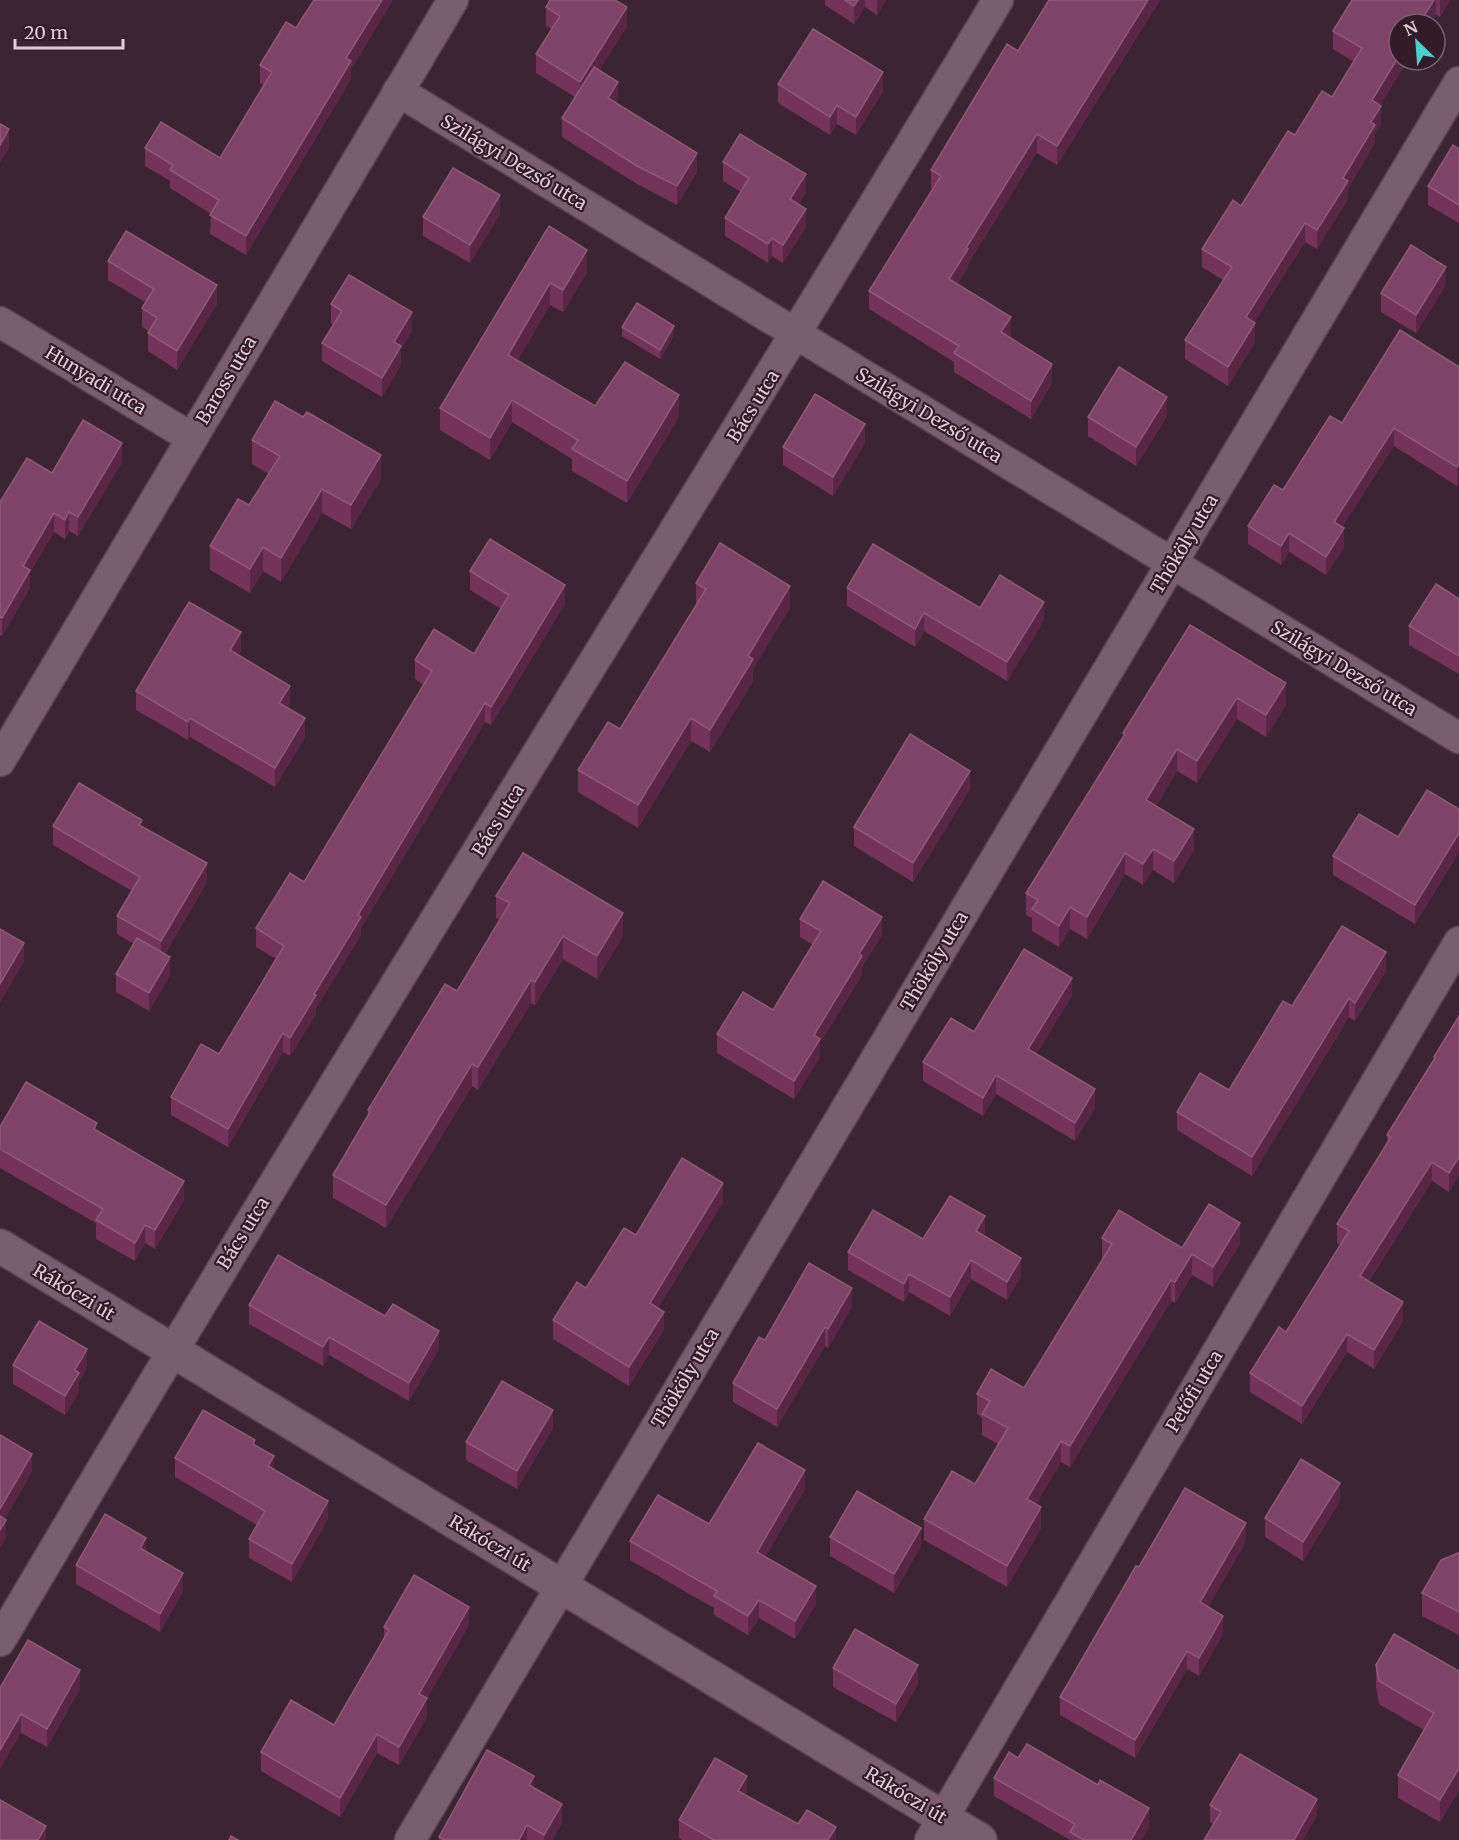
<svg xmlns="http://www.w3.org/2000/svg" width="1459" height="1840" font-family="Merriweather,serif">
<rect width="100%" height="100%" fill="#3d2432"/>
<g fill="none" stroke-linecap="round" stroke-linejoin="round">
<defs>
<g id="minor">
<polyline points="398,91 1459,738"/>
<polyline points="0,322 192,438"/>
<polyline points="0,761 453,0"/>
<path d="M0 1641C325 1089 668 548 998 0"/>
<polyline points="410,1840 1459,82"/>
<polyline points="930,1840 1459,942"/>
</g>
<polyline id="tertiary" points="0,1246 980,1840"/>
</defs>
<use href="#minor" stroke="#58434f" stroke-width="33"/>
<use href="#tertiary" stroke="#58434f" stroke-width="36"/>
<use href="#minor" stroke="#7a5e6d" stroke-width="30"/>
<use href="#tertiary" stroke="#7a5e6d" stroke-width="33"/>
</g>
<g fill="#73335a">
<polygon points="825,0 886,0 877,15 865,7 854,24 825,5"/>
<polygon points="1049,0 1160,0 1057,165 1037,153 968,264 968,267 957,284 1011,336 1010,338 1052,383 1031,419 954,372 954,362 869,309 869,291 932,189 931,188 931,170 1018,51"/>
<polygon points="1352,0 1450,0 1440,17 1436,15 1431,24 1399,24 1399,60 1408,60 1380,105 1381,124 1375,134 1375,143 1348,188 1348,199 1317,249 1305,242 1254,322 1255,342 1228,386 1185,359 1185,340 1223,280 1202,267 1202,249 1241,206 1295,135 1332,97 1354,62 1333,49 1333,31"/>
<polygon points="546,7 627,26 599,70 618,100 616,103 697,172 677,205 637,184 562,137 562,118 575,97 536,73 536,54 552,29 546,26"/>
<polygon points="260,65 351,70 351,79 246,255 210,234 211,214 170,188 170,181 145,166 145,148 220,158 264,86 260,83"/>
<polygon points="778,84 883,91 856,135 837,124 830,135 778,103"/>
<polygon points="1459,149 1459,223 1428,205 1428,186"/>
<polygon points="723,162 806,193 798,204 806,227 783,263 772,256 768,263 725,236 725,218 741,192 723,181"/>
<polygon points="500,214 470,263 423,236 423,217"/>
<polygon points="549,226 587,272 563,312 550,305 517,361 595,406 679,417 627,503 572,471 572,459 512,422 490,460 440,430 440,408"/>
<polygon points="108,261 217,304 177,370 148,351 148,333 149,331 142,327 142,308 145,302 108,280"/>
<polygon points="1446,285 1416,333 1381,312 1381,293"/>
<polygon points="331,304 412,331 401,349 401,365 382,397 322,361 322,343 333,325 331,323"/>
<polygon points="622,327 674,335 660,359 622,336"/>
<polygon points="1459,367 1459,483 1457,486 1394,446 1342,527 1344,547 1326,575 1289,552 1281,565 1248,544 1248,526 1283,490 1342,423"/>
<polygon points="1167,416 1136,466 1088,436 1088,417"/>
<polygon points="252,440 381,479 351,529 322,513 281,582 263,571 250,593 210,570 210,546 249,505 269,474 252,464"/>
<polygon points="865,443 833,496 783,465 783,447"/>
<polygon points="122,462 78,536 69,531 65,539 54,532 30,572 30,588 2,636 0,635 0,502 52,473"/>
<polygon points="470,571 565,604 491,725 485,722 361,928 361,935 316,1008 316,1014 290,1056 283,1052 228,1147 171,1115 171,1097 219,1054 276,959 256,947 256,928 304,882 424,685 415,679 415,660 474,654 501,609 470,590"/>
<polygon points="696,583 790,608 753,669 753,681 710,752 691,741 638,828 578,792 578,770 620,729 696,606"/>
<polygon points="847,588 980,608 1044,620 1007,681 924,631 915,647 847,606"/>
<polygon points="1459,599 1459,674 1409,645 1409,626"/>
<polygon points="1190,625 1286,705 1266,737 1237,719 1197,783 1177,771 1156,806 1194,850 1174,883 1153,870 1143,885 1125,874 1087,939 1070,929 1059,947 1032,931 1032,918 1026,915 1026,893 1123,739 1123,733"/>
<polygon points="241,651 238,655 290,705 288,708 305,737 275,787 190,737 188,740 136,710 136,691"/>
<polygon points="970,789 913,882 854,846 854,827"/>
<polygon points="1459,809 1459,852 1415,924 1333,875 1333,856 1398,837"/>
<polygon points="53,826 142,827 207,882 165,954 170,975 149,1011 116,992 116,974 134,944 117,934 117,916 132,891 53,845"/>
<polygon points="496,896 623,936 597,979 563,959 535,1005 531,1003 478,1090 472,1086 386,1228 333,1198 333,1175 368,1115 368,1110 457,991 500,920 496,918"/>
<polygon points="800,919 882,935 862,967 862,975 820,1043 820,1057 794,1099 717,1053 717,1034 773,1010 813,945 800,937"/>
<polygon points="1386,971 1355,1021 1349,1017 1252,1176 1177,1130 1177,1112 1229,1090 1292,1006"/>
<polygon points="1072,996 1036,1054 1095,1108 1075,1141 996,1094 983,1116 923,1081 923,1062 974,1032"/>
<polygon points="1459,1016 1459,1175 1449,1192 1432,1181 1369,1281 1403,1321 1374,1369 1347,1352 1302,1424 1250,1392 1250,1373 1286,1332 1340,1245 1337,1243 1337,1224 1387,1144 1387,1135 1434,1060 1434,1057"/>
<polygon points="0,1127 97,1131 184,1200 155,1249 145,1243 135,1261 96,1239 96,1223 0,1168"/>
<polygon points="723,1202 658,1308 664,1330 629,1386 553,1339 553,1320 586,1288 636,1235"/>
<polygon points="984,1235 1021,1276 1007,1300 971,1279 950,1316 909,1292 904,1302 848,1270 848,1252 923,1239"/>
<polygon points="1102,1238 1182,1248 1240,1244 1213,1287 1192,1275 1175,1303 1171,1301 1070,1467 1061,1462 1036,1504 1041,1528 1007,1587 924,1540 924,1519 975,1484 998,1444 982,1435 982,1418 977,1414 977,1394 1024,1388 1103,1259 1102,1259"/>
<polygon points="249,1305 439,1349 409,1401 329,1355 323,1366 249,1324"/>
<polygon points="852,1307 828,1348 825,1346 777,1427 733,1402 733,1383 765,1340"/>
<polygon points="13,1365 87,1368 79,1382 79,1392 65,1415 13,1384"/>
<polygon points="553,1428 517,1489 466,1460 466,1442"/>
<polygon points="255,1446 274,1470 328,1519 292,1582 249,1558 249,1539 257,1525 175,1477 175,1458"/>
<polygon points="805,1489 765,1557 816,1604 795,1639 759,1618 748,1635 714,1615 714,1608 630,1560 630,1541 709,1524"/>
<polygon points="1340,1501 1303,1561 1265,1537 1265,1518"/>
<polygon points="830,1537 921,1546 894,1593 830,1556"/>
<polygon points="1246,1541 1208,1607 1223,1634 1199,1676 1187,1669 1135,1758 1060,1715 1060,1697 1139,1567"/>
<polygon points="1459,1553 1459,1635 1422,1616 1422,1593"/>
<polygon points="76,1565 183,1591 160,1632 76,1584"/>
<polygon points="469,1625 427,1698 427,1717 399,1765 377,1753 340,1817 261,1771 261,1752 334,1725 384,1638 384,1627"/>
<polygon points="1376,1665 1459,1671 1459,1790 1440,1822 1398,1798 1398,1775 1424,1730 1379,1704 1376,1688"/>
<polygon points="833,1668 918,1684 896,1722 833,1687"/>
<polygon points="0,1688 80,1689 47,1747 21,1733"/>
<polygon points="1018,1758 1098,1785 1149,1827 1141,1840 1070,1840 994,1796 994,1778"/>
<polygon points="534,1788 562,1823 552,1840 439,1840 439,1837"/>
<polygon points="747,1795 798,1824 836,1840 682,1840 679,1838 679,1820"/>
<polygon points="1210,1805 1317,1815 1303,1840 1204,1840 1213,1824 1210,1822"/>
</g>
<g fill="#592645">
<polygon points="382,0 393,0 351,70 351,79 246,255 246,236 346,58"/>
<polygon points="858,0 865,0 865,7 854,24 854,6"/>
<polygon points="877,0 886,0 877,15"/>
<polygon points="1148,0 1160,0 1057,165 1057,146"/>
<polygon points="1434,0 1436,0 1436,15 1431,24 1419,24"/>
<polygon points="1440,0 1450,0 1440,17"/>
<polygon points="627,7 627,26 580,101 580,82"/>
<polygon points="1399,56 1399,60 1408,60 1372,119 1372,100"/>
<polygon points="883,72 883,91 856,135 856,117"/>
<polygon points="618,82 618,100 608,117 608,98"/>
<polygon points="837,105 837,124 830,135 830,117"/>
<polygon points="1381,106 1381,124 1375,134 1375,143 1348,188 1348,199 1317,249 1317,230 1371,122"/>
<polygon points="9,129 9,148 0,163 0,145"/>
<polygon points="1037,134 1037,153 968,264 968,267 949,297 949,279 966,248"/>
<polygon points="697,153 697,172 677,205 677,186"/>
<polygon points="806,174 806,193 790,218 790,199"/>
<polygon points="500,195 500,214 470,263 470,245"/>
<polygon points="806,209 806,227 783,263 783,245"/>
<polygon points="1305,223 1305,242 1246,336 1246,317"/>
<polygon points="772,238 772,256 768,263 768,244"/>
<polygon points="587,250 587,272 563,312 563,290"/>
<polygon points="1446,267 1446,285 1416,333 1416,315"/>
<polygon points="550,283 550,305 508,377 508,355"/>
<polygon points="217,285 217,304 177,370 177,351"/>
<polygon points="412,312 412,331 401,349 401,365 382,397 382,378 394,342"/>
<polygon points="1011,317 1011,336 1001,351 1001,332"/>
<polygon points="1255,323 1255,342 1228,386 1228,367"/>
<polygon points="674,326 674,335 660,359 660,350"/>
<polygon points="1052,364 1052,383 1031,419 1031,401"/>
<polygon points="679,395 679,417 627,503 627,481"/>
<polygon points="1167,397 1167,416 1136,466 1136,447"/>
<polygon points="512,400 512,422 490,460 490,438"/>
<polygon points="865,424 865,443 833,496 833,477"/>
<polygon points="1394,428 1394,446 1334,540 1334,522"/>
<polygon points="122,443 122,462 78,536 78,517"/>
<polygon points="381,455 381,479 351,529 351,505"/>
<polygon points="1459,464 1459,483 1457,486 1457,467"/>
<polygon points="322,489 322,513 281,582 281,558"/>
<polygon points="69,512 69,531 65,539 65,520"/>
<polygon points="54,513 54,532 30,572 30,588 2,636 2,618 23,566"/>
<polygon points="1344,528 1344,547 1326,575 1326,557"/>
<polygon points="1289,533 1289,552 1281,565 1281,546"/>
<polygon points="263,547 263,571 250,593 250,569"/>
<polygon points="565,585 565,604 491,725 491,707"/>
<polygon points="790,586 790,608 753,669 753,681 710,752 710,730 748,656"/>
<polygon points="1044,602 1044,620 1007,681 1007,662"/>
<polygon points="924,613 924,631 915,647 915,629"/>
<polygon points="241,632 241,651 230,669 230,650"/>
<polygon points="1286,683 1286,705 1266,737 1266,715"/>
<polygon points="290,686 290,705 279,721 279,703"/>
<polygon points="1237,698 1237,719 1197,783 1197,761"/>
<polygon points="485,703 485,722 361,928 361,935 316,1008 316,1014 290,1056 290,1038 314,994 358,915"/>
<polygon points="190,718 190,737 188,740 188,722"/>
<polygon points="305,718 305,737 275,787 275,768"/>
<polygon points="691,718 691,741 638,828 638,805"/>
<polygon points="1177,749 1177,771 1146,822 1146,800"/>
<polygon points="970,771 970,789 913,882 913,863"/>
<polygon points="1194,829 1194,850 1174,883 1174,861"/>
<polygon points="1459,833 1459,852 1415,924 1415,905"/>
<polygon points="1153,849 1153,870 1143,885 1143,864"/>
<polygon points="1125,853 1125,874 1087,939 1087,917"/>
<polygon points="207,863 207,882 161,960 161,941"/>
<polygon points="1070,907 1070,929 1059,947 1059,926"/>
<polygon points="623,913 623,936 597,979 597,956"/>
<polygon points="882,917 882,935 862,967 862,975 820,1043 820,1057 794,1099 794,1081 814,1035 859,954"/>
<polygon points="563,936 563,959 535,1005 535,982"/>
<polygon points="24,943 24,962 0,1003 0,984"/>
<polygon points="1386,952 1386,971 1355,1021 1355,1003"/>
<polygon points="170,957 170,975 149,1011 149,993"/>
<polygon points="1072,978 1072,996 1028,1068 1028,1049"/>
<polygon points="531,980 531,1003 478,1090 478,1067"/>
<polygon points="1349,998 1349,1017 1252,1176 1252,1157"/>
<polygon points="283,1033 283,1052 228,1147 228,1129"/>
<polygon points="472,1064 472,1086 386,1228 386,1205"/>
<polygon points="996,1075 996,1094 983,1116 983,1098"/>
<polygon points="1095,1089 1095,1108 1075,1141 1075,1123"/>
<polygon points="1459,1157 1459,1175 1449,1192 1449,1173"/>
<polygon points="1432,1162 1432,1181 1360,1294 1360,1276"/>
<polygon points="184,1181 184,1200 155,1249 155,1230"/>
<polygon points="723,1183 723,1202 650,1321 650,1303"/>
<polygon points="985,1216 985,1235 976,1249 976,1231"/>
<polygon points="1240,1223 1240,1244 1213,1287 1213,1267"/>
<polygon points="145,1225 145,1243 135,1261 135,1243"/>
<polygon points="1192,1254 1192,1275 1175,1303 1175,1282"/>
<polygon points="1021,1258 1021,1276 1007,1300 1007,1282"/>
<polygon points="971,1260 971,1279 950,1316 950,1297"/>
<polygon points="909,1274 909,1292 904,1302 904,1284"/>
<polygon points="1171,1280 1171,1301 1070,1467 1070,1446"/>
<polygon points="852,1288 852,1307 828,1348 828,1329"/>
<polygon points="1403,1302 1403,1321 1374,1369 1374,1350"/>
<polygon points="664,1312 664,1330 629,1386 629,1367"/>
<polygon points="825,1327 825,1346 777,1427 777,1409"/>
<polygon points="439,1331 439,1349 409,1401 409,1383"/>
<polygon points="1347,1334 1347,1352 1302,1424 1302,1406"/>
<polygon points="329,1337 329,1355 323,1366 323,1347"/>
<polygon points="87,1349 87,1368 79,1382 79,1392 65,1415 65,1396 75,1370"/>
<polygon points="553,1410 553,1428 517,1489 517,1471"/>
<polygon points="1061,1441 1061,1462 1027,1520 1027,1499"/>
<polygon points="32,1454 32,1472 0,1528 0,1509"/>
<polygon points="274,1456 274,1475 268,1466"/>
<polygon points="805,1470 805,1489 757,1571 757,1552"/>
<polygon points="1340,1483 1340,1501 1303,1561 1303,1542"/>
<polygon points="328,1501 328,1519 292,1582 292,1564"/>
<polygon points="1041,1507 1041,1528 1007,1587 1007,1566"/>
<polygon points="6,1520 6,1538 0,1549 0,1530"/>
<polygon points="1246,1523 1246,1541 1200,1621 1200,1602"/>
<polygon points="921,1528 921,1546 894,1593 894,1574"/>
<polygon points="146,1538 146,1556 140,1548"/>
<polygon points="183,1573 183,1591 160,1632 160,1614"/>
<polygon points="816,1586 816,1604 795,1639 795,1621"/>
<polygon points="759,1600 759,1618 748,1635 748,1616"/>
<polygon points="469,1607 469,1625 427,1698 427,1717 399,1765 399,1747 419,1694"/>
<polygon points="1223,1616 1223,1634 1199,1676 1199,1658"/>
<polygon points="1187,1651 1187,1669 1135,1758 1135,1740"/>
<polygon points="918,1665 918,1684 896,1722 896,1704"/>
<polygon points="80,1670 80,1689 47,1747 47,1729"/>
<polygon points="21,1714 21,1733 0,1769 0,1750"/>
<polygon points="377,1734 377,1753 340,1817 340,1798"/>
<polygon points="1459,1768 1459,1790 1440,1822 1440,1800"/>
<polygon points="534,1776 534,1794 529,1785"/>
<polygon points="747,1776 747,1795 738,1791"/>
<polygon points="1317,1799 1317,1815 1303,1840 1294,1840"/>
<polygon points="562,1804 562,1823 552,1840 544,1840 544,1835"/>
<polygon points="1149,1808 1149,1827 1141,1840 1131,1840"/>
<polygon points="527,1825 527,1840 519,1840"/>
<polygon points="46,1826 46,1840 38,1840"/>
<polygon points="836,1827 836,1840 828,1840"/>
</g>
<g fill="#7f4368" stroke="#8e5979" stroke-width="1.5">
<polygon points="314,0 382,0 346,58 351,61 246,236 210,215 219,200 170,170 173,165 145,148 161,122 220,158 272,72 260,65 286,22 296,28"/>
<polygon points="550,0 615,0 627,7 580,82 536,54 560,16 546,7"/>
<polygon points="845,0 858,0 854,6"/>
<polygon points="1049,0 1148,0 1057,146 1037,134 966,248 968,249 949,279 1011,317 1001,332 1052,364 1031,401 954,353 959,346 869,291 941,176 931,170 1007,44 1018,51"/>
<polygon points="1352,0 1434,0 1419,24 1399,24 1399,56 1372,100 1381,106 1371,122 1375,125 1343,178 1348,181 1317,230 1305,223 1246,317 1255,323 1228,367 1185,340 1232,267 1202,249 1233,200 1241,206 1288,131 1295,135 1322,91 1332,97 1362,48 1333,31"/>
<polygon points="813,29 883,72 856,117 837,105 830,117 778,84"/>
<polygon points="594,67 618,82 608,98 697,153 677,186 637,166 562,118"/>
<polygon points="0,124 9,129 0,145"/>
<polygon points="740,134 806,174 790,199 806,209 783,245 772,238 768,244 725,218 749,178 723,162"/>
<polygon points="1453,145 1459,149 1459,205 1428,186"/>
<polygon points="453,168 500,195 470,245 423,217"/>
<polygon points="549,226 587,250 563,290 550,283 508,355 595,406 625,362 679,395 627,481 572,449 578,440 512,400 490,438 440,408"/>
<polygon points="126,231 217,285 177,351 148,333 157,318 142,308 154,289 108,261"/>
<polygon points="1411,245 1446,267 1416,315 1381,293"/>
<polygon points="349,275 412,312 394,342 401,346 382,378 322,343 342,311 331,304"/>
<polygon points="637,303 674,326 660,350 622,327"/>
<polygon points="1400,330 1459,367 1459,464 1457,467 1394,428 1334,522 1344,528 1326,557 1289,533 1281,546 1248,526 1274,485 1283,490 1330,416 1342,423"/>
<polygon points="1119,367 1167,397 1136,447 1088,417"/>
<polygon points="815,394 865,424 833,477 783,447"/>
<polygon points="275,401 303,417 307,412 381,455 351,505 322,489 281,558 263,547 250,569 210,546 238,499 249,505 280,456 252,440"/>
<polygon points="83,420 122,443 78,517 69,512 65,520 54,513 23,566 30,570 2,618 0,617 0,502 27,458 52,473"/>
<polygon points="490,539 565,585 491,707 485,703 358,915 361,917 314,994 316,995 290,1038 283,1033 228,1129 171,1097 201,1044 219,1054 284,946 256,928 290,873 304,882 432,671 415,660 434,629 474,654 509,595 470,571"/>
<polygon points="720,543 790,586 748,656 753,659 710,730 691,718 638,805 578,770 608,722 620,729 706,589 696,583"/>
<polygon points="873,544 980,608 1000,575 1044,602 1007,662 924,613 915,629 847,588"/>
<polygon points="1436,584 1459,599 1459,656 1409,626"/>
<polygon points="189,602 241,632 230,650 290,686 279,703 305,718 275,768 190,718 188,722 136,691"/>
<polygon points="1190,625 1286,683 1266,715 1237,698 1197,761 1177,749 1146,800 1194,829 1174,861 1153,849 1143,864 1125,853 1087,917 1070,907 1059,926 1032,909 1038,900 1026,893 1125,734 1123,733"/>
<polygon points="910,734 970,771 913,863 854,827"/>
<polygon points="79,783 142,820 139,825 207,863 161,941 117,916 140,877 53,826"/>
<polygon points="1427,790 1459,809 1459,833 1415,905 1333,856 1359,814 1398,837"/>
<polygon points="523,853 623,913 597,956 563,936 535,982 531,980 478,1067 472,1064 386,1205 333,1175 370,1112 368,1110 445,984 457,991 510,903 496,896"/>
<polygon points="823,881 882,917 859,954 862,956 814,1035 820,1039 794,1081 717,1034 743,992 773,1010 821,931 800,919"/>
<polygon points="1342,926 1386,952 1355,1003 1349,998 1252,1157 1177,1112 1200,1073 1229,1090 1283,1001 1292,1006"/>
<polygon points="0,929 24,943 0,984"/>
<polygon points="137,938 170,957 149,993 116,974"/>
<polygon points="1024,949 1072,978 1028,1049 1095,1089 1075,1123 996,1075 983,1098 923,1062 951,1018 974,1032"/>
<polygon points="1459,1016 1459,1157 1449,1173 1432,1162 1360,1276 1403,1302 1374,1350 1347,1334 1302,1406 1250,1373 1279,1327 1286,1332 1349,1231 1337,1224 1391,1137 1387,1135 1435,1058 1434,1057"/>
<polygon points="26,1082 97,1123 94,1129 184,1181 155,1230 145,1225 135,1243 96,1220 103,1209 0,1149 0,1127"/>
<polygon points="682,1158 723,1183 650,1303 664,1312 629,1367 553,1320 577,1282 586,1288 624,1228 636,1235"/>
<polygon points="950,1196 985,1216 976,1231 1021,1258 1007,1282 971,1260 950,1297 909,1274 904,1284 848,1252 873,1210 923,1239"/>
<polygon points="1209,1204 1240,1223 1213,1267 1192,1254 1175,1282 1171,1280 1070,1446 1061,1441 1027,1499 1041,1507 1007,1566 924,1519 952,1471 975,1484 1008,1428 982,1414 990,1401 977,1394 991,1369 1024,1388 1112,1244 1102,1238 1119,1210 1182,1248"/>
<polygon points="278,1255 385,1316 393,1304 439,1331 409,1383 329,1337 323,1347 249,1305"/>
<polygon points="809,1263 852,1288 828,1329 825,1327 777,1409 733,1383 759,1337 765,1340"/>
<polygon points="39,1321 87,1349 75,1370 79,1373 65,1396 13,1365"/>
<polygon points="502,1381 553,1410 517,1471 466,1442"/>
<polygon points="203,1410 255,1440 253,1444 274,1456 268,1466 328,1501 292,1564 249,1539 265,1511 175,1458"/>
<polygon points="0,1435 32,1454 0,1509"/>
<polygon points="758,1443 805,1470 757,1552 816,1586 795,1621 759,1600 748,1616 714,1596 717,1591 630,1541 658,1495 709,1524"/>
<polygon points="1301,1459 1340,1483 1303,1542 1265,1518"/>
<polygon points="1185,1488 1246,1523 1200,1602 1223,1616 1199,1658 1187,1651 1135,1740 1060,1697 1136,1566 1139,1567"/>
<polygon points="857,1491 921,1528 894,1574 830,1537"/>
<polygon points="105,1514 146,1538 140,1548 183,1573 160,1614 76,1565"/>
<polygon points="0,1516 6,1520 0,1530"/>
<polygon points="1458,1553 1459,1553 1459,1612 1422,1593 1441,1560"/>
<polygon points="414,1575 469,1607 419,1694 427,1698 399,1747 377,1734 340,1798 261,1752 291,1700 334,1725 389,1630 384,1627"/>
<polygon points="855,1629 918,1665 896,1704 833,1668"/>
<polygon points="1394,1634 1459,1671 1459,1768 1440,1800 1398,1775 1434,1713 1379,1681 1376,1665"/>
<polygon points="28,1640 80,1670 47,1729 21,1714 0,1750 0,1688"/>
<polygon points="1027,1744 1098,1785 1100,1780 1149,1808 1131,1840 1084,1840 1070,1832 1075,1824 994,1778 1009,1752 1018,1758"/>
<polygon points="487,1750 534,1776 529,1785 562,1804 544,1835 527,1825 519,1840 445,1840 439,1837"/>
<polygon points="1240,1754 1317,1799 1294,1840 1204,1840 1221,1812 1210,1805"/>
<polygon points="715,1758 747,1776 738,1791 798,1824 807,1810 836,1827 828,1840 714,1840 679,1820"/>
<polygon points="0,1800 46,1826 38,1840 2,1840 0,1839"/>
<polygon points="231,1836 238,1840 229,1840"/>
</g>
<g text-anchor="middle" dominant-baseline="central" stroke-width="4.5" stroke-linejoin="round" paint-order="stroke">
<g font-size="18" fill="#dfced6" stroke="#331b28">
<text transform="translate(514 162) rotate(31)">Szilágyi Dezső utca</text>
<text transform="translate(96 380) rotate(31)">Hunyadi utca</text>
<text transform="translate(226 380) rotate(-59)">Baross utca</text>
<text transform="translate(753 406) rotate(-58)">Bács utca</text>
<text transform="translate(929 415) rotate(31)">Szilágyi Dezső utca</text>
<text transform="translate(1184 544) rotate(-59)">Thököly utca</text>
<text transform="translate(1344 668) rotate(31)">Szilágyi Dezső utca</text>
<text transform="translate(498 820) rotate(-58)">Bács utca</text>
<text transform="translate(934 961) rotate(-59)">Thököly utca</text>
<text transform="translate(243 1233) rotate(-58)">Bács utca</text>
<text transform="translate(74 1292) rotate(31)">Rákóczi út</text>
<text transform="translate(685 1378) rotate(-59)">Thököly utca</text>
<text transform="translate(1194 1391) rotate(-59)">Petőfi utca</text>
<text transform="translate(490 1543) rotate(31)">Rákóczi út</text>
<text transform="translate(906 1795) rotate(31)">Rákóczi út</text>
</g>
</g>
<g transform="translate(1417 42) rotate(335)"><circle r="28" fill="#331b28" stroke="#78636e" stroke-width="1.5"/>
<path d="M0-4.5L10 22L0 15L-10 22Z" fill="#52cdce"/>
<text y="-9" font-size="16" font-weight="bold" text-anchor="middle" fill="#dfced6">N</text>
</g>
<path d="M15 39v9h108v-9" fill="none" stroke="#dfced6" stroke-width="3"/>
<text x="24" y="39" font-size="18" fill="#dfced6" stroke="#331b28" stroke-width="4.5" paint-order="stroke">20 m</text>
</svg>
